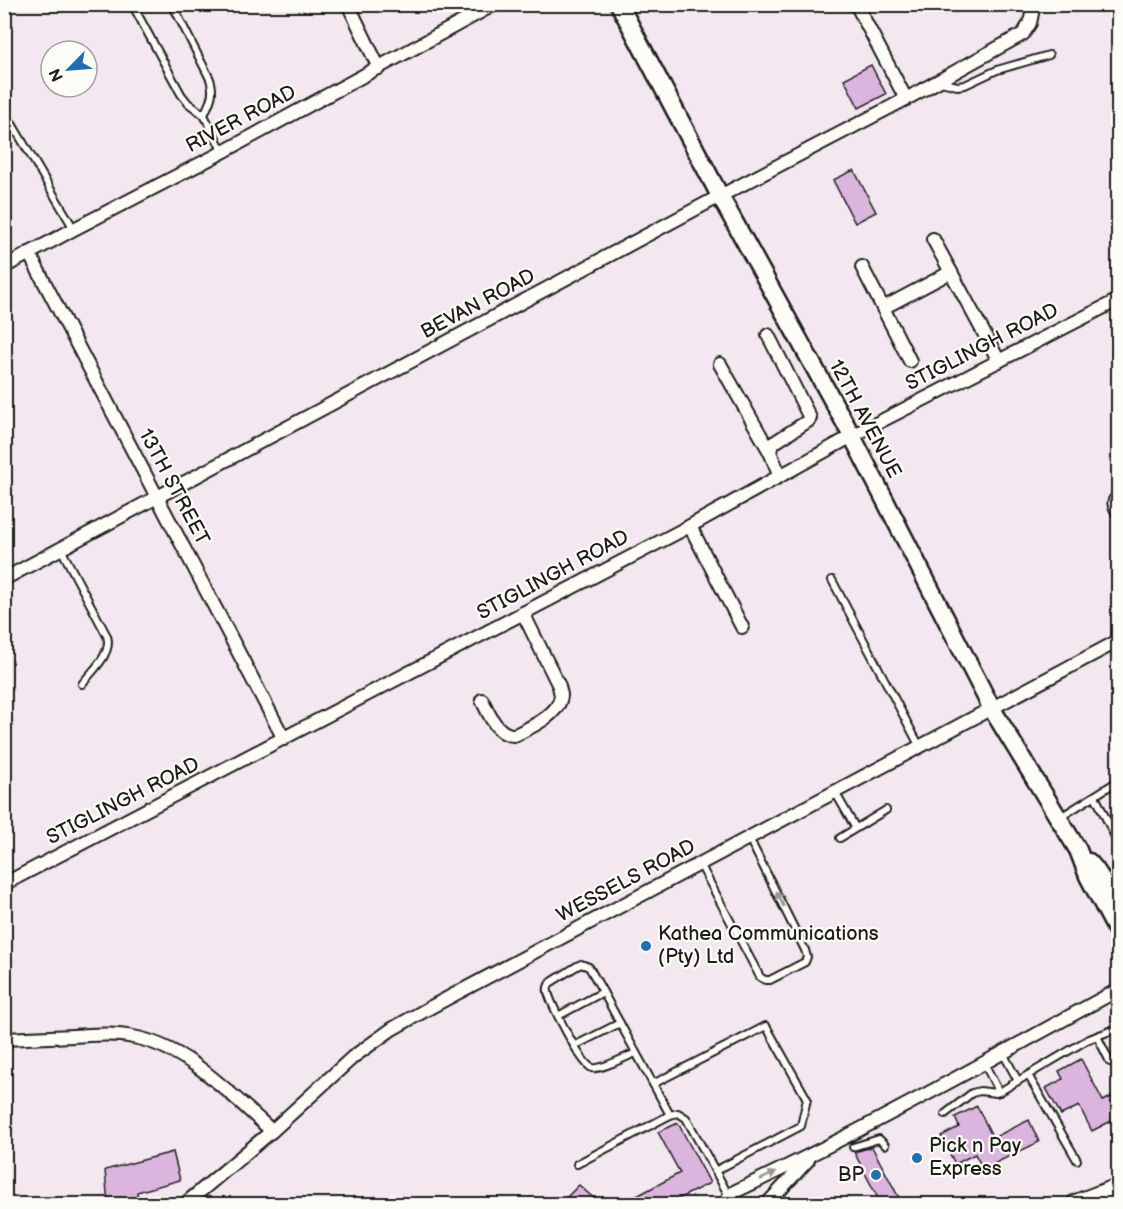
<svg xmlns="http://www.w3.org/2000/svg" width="1123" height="1209" font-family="'Balsamiq Sans',sans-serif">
<rect width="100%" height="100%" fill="#f3e7f0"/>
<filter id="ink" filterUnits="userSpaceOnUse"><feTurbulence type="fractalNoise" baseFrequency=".0167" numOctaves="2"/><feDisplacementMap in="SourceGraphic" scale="12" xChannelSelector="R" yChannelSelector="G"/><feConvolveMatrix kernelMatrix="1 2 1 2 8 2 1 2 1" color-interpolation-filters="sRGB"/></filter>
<g filter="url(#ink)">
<g fill="#dbb5de" stroke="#1c1c1c" stroke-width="1.5">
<polygon points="871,65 886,94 859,108 844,79"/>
<polygon points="854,170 876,212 855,223 833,180"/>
<polygon points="1081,1059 1103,1101 1119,1093 1119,1117 1092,1131 1079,1106 1061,1115 1046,1088 1063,1079 1059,1071"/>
<polygon points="977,1106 993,1138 1029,1120 1039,1142 983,1169 975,1154 955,1164 941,1136 959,1127 955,1117"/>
<polygon points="678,1123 710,1183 668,1204 622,1204 680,1173 658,1132"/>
<polygon points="872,1147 899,1198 887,1204 881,1204 854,1152"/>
<polygon points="173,1152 180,1180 137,1192 138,1204 108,1204 105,1170"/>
<polygon points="579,1185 600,1204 560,1204"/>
</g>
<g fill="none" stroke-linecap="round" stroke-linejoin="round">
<defs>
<g id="service">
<polyline points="132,4 181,94 188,103 204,115 223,152"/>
<path d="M172 4 210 79C215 95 210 101 204 115"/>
<polyline points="941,82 957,86 965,85 997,70 1049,55"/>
<polyline points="4,110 74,229"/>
<path d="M1118 494C1106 501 1113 508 1118 518"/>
<path d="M61 549 107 636C113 653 92 671 82 684"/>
<polyline points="832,580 920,747"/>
<polyline points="835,792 855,827"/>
<polyline points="1095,796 1118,843"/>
<polyline points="1059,818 1118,781"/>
<polyline points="840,838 886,810"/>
<polyline points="700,864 760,977 765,980 770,980 805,962 807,957 805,950 749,838"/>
<polyline points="558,1016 603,992"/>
<polyline points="1097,1036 1118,1028"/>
<polyline points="574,1046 620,1023"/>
<path d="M636 1053C627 1056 601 1070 592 1068 581 1064 551 1004 548 992 547 987 548 987 550 983L577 966 581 964 589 967 603 992 670 1115"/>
<polyline points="1003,1053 1018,1081"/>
<polyline points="984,1063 999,1092"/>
<polyline points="1028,1075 1077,1160"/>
<polyline points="653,1084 766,1026 807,1099 801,1126 715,1171"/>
<polyline points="945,1114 972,1093 980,1091 996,1093 1001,1091 1087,1040 1097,1036 1110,1062"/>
<polyline points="853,1147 879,1139 885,1145"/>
<polyline points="577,1164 670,1115 678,1113 686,1118 729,1196"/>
</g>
<g id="minor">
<polyline points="348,4 379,68"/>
<polyline points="856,4 906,99"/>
<polyline points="933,239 999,361"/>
<polyline points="29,253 284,739"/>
<polyline points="4,267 74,229 223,152 495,4"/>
<polyline points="862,267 883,308 951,272"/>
<polyline points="883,308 910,361"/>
<polyline points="768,335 810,418 808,421 772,444 770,452 780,476"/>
<polyline points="720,364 770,452"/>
<polyline points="690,526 742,627"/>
<polyline points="4,579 720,196 906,99 1023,34 1030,23 1034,4"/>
<path d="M482 700C489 714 497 736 515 735 529 728 560 715 561 695 561 694 559 687 559 686L523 613"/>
<polyline points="4,884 690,526 852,436 1118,300"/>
<path d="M4 1039C27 1038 50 1037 73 1036 93 1035 113 1033 133 1037 188 1047 231 1095 272 1131"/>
<polyline points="185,1204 272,1131 353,1057 392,1029 431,1007 1118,641"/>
<path d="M727 1204 729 1196 736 1191C866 1130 992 1058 1118 990"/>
<polyline points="767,1204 808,1160"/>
</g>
<g id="secondary">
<polyline points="619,4 720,196 852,436 992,709 1078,850 1088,876 1118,933"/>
<polyline points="1089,862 1095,869 1118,904"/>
</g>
<polyline id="primary" points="1076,1204 1118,1188"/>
</defs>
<use href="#service" stroke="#1c1c1c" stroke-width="10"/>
<use href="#minor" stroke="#1c1c1c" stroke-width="16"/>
<use href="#secondary" stroke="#1c1c1c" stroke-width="21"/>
<use href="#primary" stroke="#1c1c1c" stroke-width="22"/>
<use href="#service" stroke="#fdfcf7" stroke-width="6"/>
<use href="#minor" stroke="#fdfcf7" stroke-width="12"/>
<use href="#secondary" stroke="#fdfcf7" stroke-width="16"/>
<use href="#primary" stroke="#fdfcf7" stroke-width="18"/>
</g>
<defs><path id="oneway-solid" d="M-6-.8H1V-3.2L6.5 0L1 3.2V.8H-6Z" transform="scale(1.5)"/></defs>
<g fill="#989794">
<use href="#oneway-solid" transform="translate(780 899) rotate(-116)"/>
<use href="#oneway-solid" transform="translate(768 1176) rotate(-25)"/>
</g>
</g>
<g fill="#1f6fb2" stroke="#fdfcf7" stroke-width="2">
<circle cx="646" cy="946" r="6"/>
<circle cx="917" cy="1158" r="6"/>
<circle cx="876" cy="1175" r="6"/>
</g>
<g text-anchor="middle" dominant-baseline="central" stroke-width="4.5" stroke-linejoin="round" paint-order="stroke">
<g font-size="20" fill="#1c1c1c" stroke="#fdfcf7">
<text transform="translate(241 119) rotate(-28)">RIVER ROAD</text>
<text transform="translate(478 304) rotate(-28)">BEVAN ROAD</text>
<text transform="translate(982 347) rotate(-27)">STIGLINGH ROAD</text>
<text transform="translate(865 419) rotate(62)">12TH AVENUE</text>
<text transform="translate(174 487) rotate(62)">13TH STREET</text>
<text transform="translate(553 575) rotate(-28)">STIGLINGH ROAD</text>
<text transform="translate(123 801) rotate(-27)">STIGLINGH ROAD</text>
<text transform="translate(626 881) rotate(-28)">WESSELS ROAD</text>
</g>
<g font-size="20" fill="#1c1c1c" stroke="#fdfcf7" text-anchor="start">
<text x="658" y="934">Kathea Communications<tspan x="658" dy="23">(Pty) Ltd</tspan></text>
<text x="929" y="1146">Pick n Pay<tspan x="929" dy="23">Express</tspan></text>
<text x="864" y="1175" text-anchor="end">BP</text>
</g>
</g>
<rect width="1123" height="1209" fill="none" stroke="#fdfcf7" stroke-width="24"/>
<rect x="12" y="12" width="1099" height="1185" fill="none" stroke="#1c1c1c" stroke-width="2" filter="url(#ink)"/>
<g transform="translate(69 69) rotate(245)"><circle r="28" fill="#fdfcf7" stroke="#a3a29f" stroke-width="1.5"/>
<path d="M0-4.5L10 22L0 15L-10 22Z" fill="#1f6fb2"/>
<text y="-9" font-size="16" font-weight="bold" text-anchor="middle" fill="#1c1c1c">N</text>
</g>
</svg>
